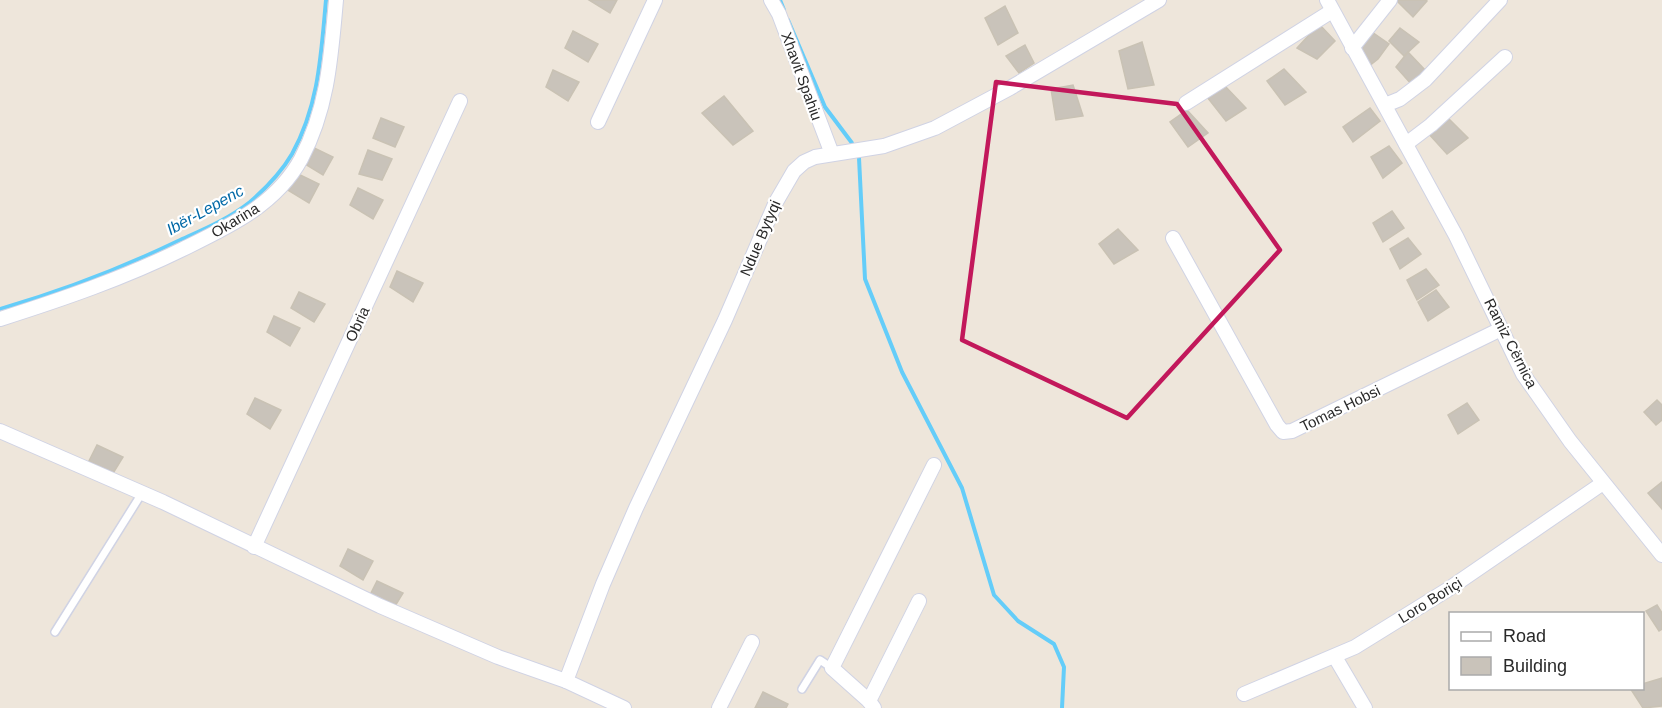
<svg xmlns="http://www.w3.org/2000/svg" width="1662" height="708" font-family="Helvetica,sans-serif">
<rect width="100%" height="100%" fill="#eee6db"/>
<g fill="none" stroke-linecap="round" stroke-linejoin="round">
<g stroke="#64cdf9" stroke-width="4">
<polyline points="780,0 784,10"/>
<polyline points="788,20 825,107 852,143"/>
<polyline points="859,158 865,279 902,372 962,488 994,595 1018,621 1054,644 1064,667 1062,708"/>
<path d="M0 309C62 291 120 269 178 241 202 230 229 219 250 202 265 189 282 171 292 154 319 105 321 55 326 0"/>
</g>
</g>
<g fill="#c9c3ba" stroke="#c9c2b4" stroke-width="1.5">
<polygon points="589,0 617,0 610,13"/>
<polygon points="1396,0 1425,0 1427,1 1413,17"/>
<polygon points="1005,6 1018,33 998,45 985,18"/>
<polygon points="1319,24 1335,41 1317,59 1297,48"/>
<polygon points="1400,28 1419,42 1404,56 1389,41"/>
<polygon points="573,31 598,44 588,62 565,48"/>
<polygon points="1372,32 1389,44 1378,59 1369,66 1354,55"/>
<polygon points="1142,42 1154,85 1128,89 1119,51"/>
<polygon points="1025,45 1034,63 1019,73 1006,56"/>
<polygon points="1408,52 1426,71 1412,85 1396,67"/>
<polygon points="1284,69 1306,92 1285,105 1267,81"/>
<polygon points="553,70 579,82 568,101 546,87"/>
<polygon points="1073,85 1083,116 1056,120 1051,89"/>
<polygon points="1224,85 1246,108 1226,121 1207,97"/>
<polygon points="724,96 753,131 733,145 702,113"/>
<polygon points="1370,108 1380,121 1353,142 1343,127"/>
<polygon points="1187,110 1208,133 1188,147 1170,122"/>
<polygon points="381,118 404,127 395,147 373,138"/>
<polygon points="1448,118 1468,138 1447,154 1427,132"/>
<polygon points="308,145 333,157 323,175 300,161"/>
<polygon points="1389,146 1402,163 1383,178 1371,157"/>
<polygon points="368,150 392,159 382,180 359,174"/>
<polygon points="294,172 319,184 309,203 286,189"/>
<polygon points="358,188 383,200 373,219 350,205"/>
<polygon points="1392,211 1404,228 1383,242 1373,223"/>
<polygon points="1118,229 1138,250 1114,264 1099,244"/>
<polygon points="1408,238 1421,254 1400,269 1390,249"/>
<polygon points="1426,269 1439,285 1417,300 1407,280"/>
<polygon points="397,271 423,283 413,302 390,287"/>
<polygon points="1436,290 1449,307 1428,321 1418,302"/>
<polygon points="299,292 325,304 314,322 291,308"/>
<polygon points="274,316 300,328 290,346 267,332"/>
<polygon points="255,398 281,410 270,429 247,414"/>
<polygon points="1657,400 1662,405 1662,420 1656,425 1644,412"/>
<polygon points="1467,403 1479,420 1458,434 1448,415"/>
<polygon points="97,445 123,457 112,475 89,461"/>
<polygon points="1662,482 1662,509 1648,493"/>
<polygon points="348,549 373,561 363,580 340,566"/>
<polygon points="377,581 403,593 392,611 369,597"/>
<polygon points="1657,605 1662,613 1662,629 1659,631 1646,611"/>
<polygon points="1662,678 1662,706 1643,708 1630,688 1642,688 1642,684"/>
<polygon points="763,692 788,704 786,708 755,708"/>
</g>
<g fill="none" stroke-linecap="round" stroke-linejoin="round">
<defs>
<g id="service">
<polyline points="55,632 142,493"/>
<polyline points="802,689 820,660 832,668"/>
</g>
<g id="minor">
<polyline points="771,0 779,14 832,154"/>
<polyline points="1327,0 1456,236 1523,374 1570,441 1662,555"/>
<polyline points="1352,48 1390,0"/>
<polyline points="1186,103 1332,11"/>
<polyline points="1385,105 1400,99 1425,80 1500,0"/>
<polyline points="598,122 655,0"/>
<polyline points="1406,144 1431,125 1505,57"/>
<polyline points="1173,238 1277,425 1283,432 1292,431 1501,329"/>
<path d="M0 319C63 299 124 278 183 249 228 227 276 205 301 159 328 108 331 56 336 0"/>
<polyline points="0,431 163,502 380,606 498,657 566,681 624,708"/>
<polyline points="254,547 460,101"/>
<polyline points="1335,657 1365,708"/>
<polyline points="566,681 603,584 636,508 725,320 776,202 794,171 804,162 815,157 884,146 935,128 1010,88 1159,0"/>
<polyline points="1244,694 1355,647 1447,590 1603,483"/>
<polyline points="869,701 919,601"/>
<polyline points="719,708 752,642"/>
<polyline points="874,708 869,701 832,668 934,465"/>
</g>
</defs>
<use href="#service" stroke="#d0d3e4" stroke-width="10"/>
<use href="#minor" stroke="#d0d3e4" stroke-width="16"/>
<use href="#service" stroke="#fff" stroke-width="7"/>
<use href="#minor" stroke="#fff" stroke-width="14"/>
</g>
<path fill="none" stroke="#c2185b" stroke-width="4.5" stroke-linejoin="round" d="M996 82 1177 104 1280 250 1127 418 962 340Z"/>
<g text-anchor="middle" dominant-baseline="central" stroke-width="4.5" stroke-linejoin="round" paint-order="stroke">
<g font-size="15" fill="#2a2a2a" stroke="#fff">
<text transform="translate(802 76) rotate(70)">Xhavit Spahiu</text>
<text transform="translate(235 220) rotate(-31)">Okarina</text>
<text transform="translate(760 238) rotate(-67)">Ndue Bytyqi</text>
<text transform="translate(357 324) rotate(-65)">Obria</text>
<text transform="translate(1511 343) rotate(63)">Ramiz Cërnica</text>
<text transform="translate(1340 408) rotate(-26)">Tomas Hobsi</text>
<text transform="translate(1430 600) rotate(-32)">Loro Boriçi</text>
</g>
<g font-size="16" font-style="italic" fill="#0269a7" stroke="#fff">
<text transform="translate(205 210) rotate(-29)">Ibër-Lepenc</text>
</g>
</g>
<rect x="1449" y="612" width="195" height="78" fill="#ffffff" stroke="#aaaaaa" stroke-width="1.5"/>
<rect x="1461" y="632" width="30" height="9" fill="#ffffff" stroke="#aaaaaa" stroke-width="1.5"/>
<text x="1503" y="642" font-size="18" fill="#2a2a2a">Road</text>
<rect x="1461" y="657" width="30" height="18" fill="#c9c3ba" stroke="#aaaaaa" stroke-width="1.5"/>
<text x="1503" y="672" font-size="18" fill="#2a2a2a">Building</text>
</svg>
